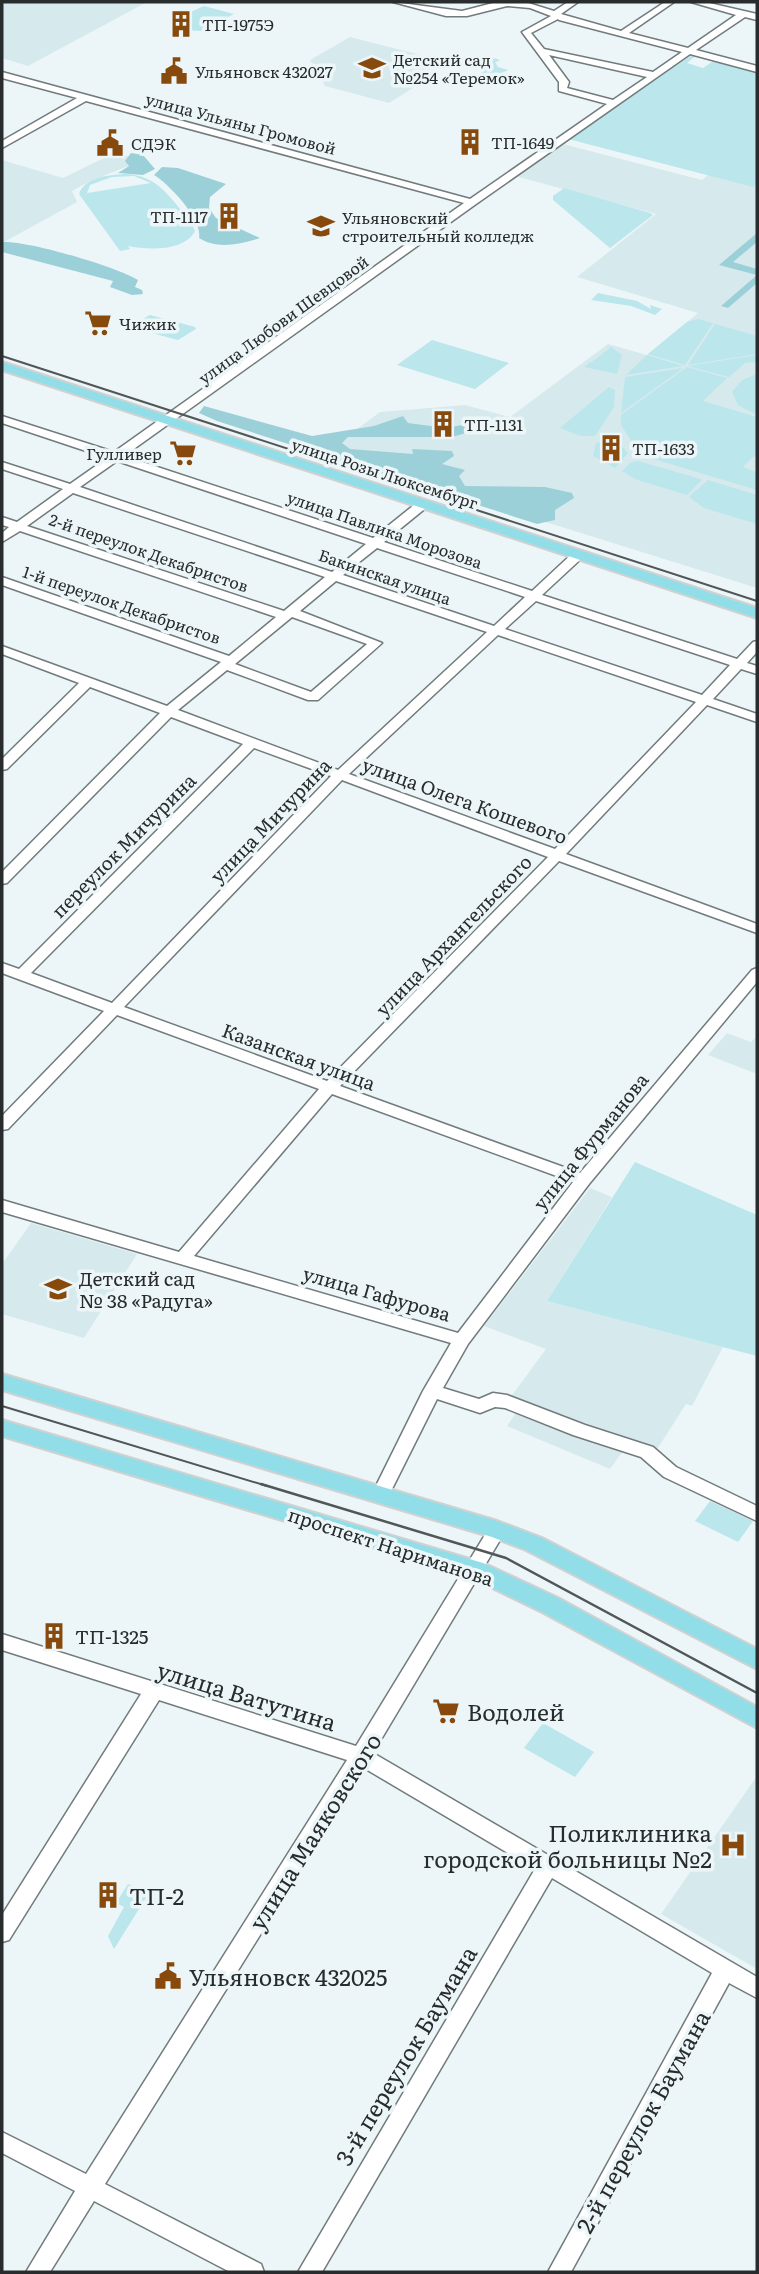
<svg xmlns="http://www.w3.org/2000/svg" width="759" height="2274" font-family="Literata,serif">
<rect width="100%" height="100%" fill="#ecf6f8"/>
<g fill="#d6eaed">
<polygon points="2,2 147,2 28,66 2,58"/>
<polygon points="350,37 425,56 432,76 389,103 325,86 310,60"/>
<polygon points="757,134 757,588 325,453 380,412 465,405 510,417 608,344 647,355 698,313 577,277 656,214 515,176 563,144 702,180"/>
<polygon points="116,152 141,161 88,182 72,191 77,202 2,243 2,160 63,178"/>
<polygon points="727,1033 751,1042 757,1036 757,1074 708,1055"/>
<polygon points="590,1188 612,1197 547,1301 723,1347 692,1406 686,1404 656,1451 631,1440 610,1469 507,1426 522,1404 510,1398 546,1349 484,1326"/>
<polygon points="31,1223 137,1254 84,1338 2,1314 2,1264"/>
<polygon points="757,1776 757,1969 661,1914"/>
</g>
<g fill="#bbe6ec" fill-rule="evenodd">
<polygon points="204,6 234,14 201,31 182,30 180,27 186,23 170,21"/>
<polygon points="695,53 698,54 687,63 703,68 718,58 757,70 757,184 753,187 568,139"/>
<polygon points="472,56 498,59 499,61 495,62 498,67 508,70 502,73 504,76 513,78 515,82 489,86"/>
<path d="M124 174C158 174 172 200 192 224L195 231C184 252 147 250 128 246L130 249 120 251 79 194C85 177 108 175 124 174ZM134 176 151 183 87 193 90 185 112 177Z"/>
<polygon points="564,188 650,213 653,215 610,248 553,200 553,196"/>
<polygon points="598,293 637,301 651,309 650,305 662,309 655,315 631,306 591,300"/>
<polygon points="150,315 195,327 196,329 178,340 133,328 132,325"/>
<polygon points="698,319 713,323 685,365 648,354 687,322"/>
<polygon points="715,324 757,336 757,354 688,365"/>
<polygon points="432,340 509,363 475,389 397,365"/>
<polygon points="611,347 622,355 617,374 584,367 590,362 604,366 592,362"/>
<polygon points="647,355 683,366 626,375"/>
<polygon points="757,355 757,362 745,363 729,377 688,366"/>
<polygon points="687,367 727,378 703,401 757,417 757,457 754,456 743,467 757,472 757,490 640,455 621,425 621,415"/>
<polygon points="683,368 621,413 625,377"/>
<polygon points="757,374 757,415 738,405 732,392 742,380"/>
<polygon points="609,387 615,390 614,407 595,436 581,436 560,428"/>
<polygon points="606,441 612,443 604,450 611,453 621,445 628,453 615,468 593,456 596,443"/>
<polygon points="638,461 701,479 702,480 687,495 635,479 622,471 630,463"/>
<polygon points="708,480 757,495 757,524 704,508 689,497"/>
<polygon points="635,1162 757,1215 757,1356 547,1301"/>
<polygon points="710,1501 753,1521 738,1542 695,1521"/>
<polygon points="543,1723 594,1752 575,1777 524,1748"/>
<polygon points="128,1884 149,1893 114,1949 108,1936 124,1907 116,1903"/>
</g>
<g fill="#9cd0d8">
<polygon points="131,153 143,155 155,169 143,175 118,173 129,166 125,161"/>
<path d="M162 167 178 168 226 184 210 197 209 208 216 218 260 238C240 244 218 250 199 238 203 220 169 184 154 175Z"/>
<polygon points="757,233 757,242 733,262 757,269 757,283 728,308 721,306 757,275 719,265"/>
<path d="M2 242C27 240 117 267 138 280L135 287 142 290 143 294 132 295 110 287 113 281 2 252Z"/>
<polygon points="204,406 312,436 374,426 403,416 408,423 446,428 478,422 481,424 479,429 452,437 348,437 342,443 350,449 413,454 412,449 452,451 454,456 442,464 465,470 459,476 465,486 545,487 572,493 574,498 555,510 555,520 537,524 217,421 199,413"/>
</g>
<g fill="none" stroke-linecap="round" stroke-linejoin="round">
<defs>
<g id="minor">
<path d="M393 2 462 11 497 2H525L554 11 568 2H578L561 14 621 31 665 2H674L629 33 688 48 736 15 691 2H705L757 14V20L745 17 696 50 757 66V72L690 54 476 204 124 456 373 538 419 501H427V507L384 542 532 591 575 551H583V557L542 595 737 659 753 642 757 641V652L747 663 757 666V674L741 669 713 699 757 714V722L707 705 566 854 757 924V933L559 861 340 1086 580 1173 752 970 757 968V982L589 1184 468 1344 443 1388 479 1399 493 1393 507 1395 585 1425 653 1447 676 1467 757 1506V1521L664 1477 641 1457 573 1435 505 1408 495 1407 480 1413 437 1399 387 1499 381 1501 375 1499 372 1494 423 1391 451 1343 2 1212V1200L179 1252 319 1089 117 1015 8 1129 2 1130V1116L104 1011 2 973V963L19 969 243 744 171 717 7 883 2 884V872L160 713 90 687 7 769 2 770V759L79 683 2 654V646L167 706 221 662 2 585V577L229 656 276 617 20 531 2 542V533L9 527 2 525V517L17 522 63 489 2 469V462L70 484 107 458 2 423V416L114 452 464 203 86 101 2 148V141L77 98 2 78V72L470 199 607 104 559 91V82L522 32 551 16 530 8 507 6 467 16H446ZM558 19 559 20 682 52 653 72 544 49 531 33ZM549 55 647 77 613 100 567 88 569 82ZM117 461 366 544 332 572 80 487ZM73 493 325 577 284 611 27 526ZM377 548 525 597 494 626 343 575ZM336 581 487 632 338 770 178 710 227 670 308 700H318L382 643 300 611ZM536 601 730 665 702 695 505 629ZM292 617 367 644 311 692 235 664ZM498 635 696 702 555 849 349 774ZM254 748 331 776 112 1003 31 973ZM342 780 548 857 327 1081 124 1007ZM332 1094 573 1182 458 1333 194 1256Z"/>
<polygon points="497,1523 503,1525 506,1530 503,1535 373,1753 757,1977 757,1998 729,1983 571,2272 548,2272 712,1973 552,1878 322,2272 298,2272 535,1869 364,1768 105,2184 261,2264 264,2272 230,2272 94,2201 50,2272 26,2272 75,2191 2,2153 2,2132 86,2174 347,1760 159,1700 9,1940 2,1942 2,1915 141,1694 2,1650 2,1634 356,1746 491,1525"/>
</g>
<g id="major">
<polygon points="2,362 757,608 757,618 2,370"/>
<polygon points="2,1374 497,1521 542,1538 757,1649 757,1669 526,1550 492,1537 2,1390"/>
<polygon points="2,1420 483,1563 558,1598 757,1707 757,1728 542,1612 468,1576 2,1436"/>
</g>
</defs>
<use href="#minor" stroke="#727b7c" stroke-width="3"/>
<use href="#major" stroke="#d0d1d1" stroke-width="4"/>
<use href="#minor" fill="#fff" fill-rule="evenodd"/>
<use href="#major" fill="#91dee8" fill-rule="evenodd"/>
<g stroke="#515657" stroke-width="2">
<polyline points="2,356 757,601"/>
<polyline points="2,1406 267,1486"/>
</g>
<polyline stroke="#515657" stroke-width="2.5" points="261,1484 506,1558 757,1693"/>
</g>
<defs>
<symbol id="building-bare" viewBox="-9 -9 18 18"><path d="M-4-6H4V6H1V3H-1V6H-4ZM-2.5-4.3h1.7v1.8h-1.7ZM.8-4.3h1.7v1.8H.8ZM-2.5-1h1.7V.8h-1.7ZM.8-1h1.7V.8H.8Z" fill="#87490c" stroke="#ecf6f8" stroke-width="2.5" paint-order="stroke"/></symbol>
<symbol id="school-bare" viewBox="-9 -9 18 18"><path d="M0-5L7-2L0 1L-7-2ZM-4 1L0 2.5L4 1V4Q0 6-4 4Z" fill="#87490c" stroke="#ecf6f8" stroke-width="2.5" paint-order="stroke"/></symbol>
<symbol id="civic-bare" viewBox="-9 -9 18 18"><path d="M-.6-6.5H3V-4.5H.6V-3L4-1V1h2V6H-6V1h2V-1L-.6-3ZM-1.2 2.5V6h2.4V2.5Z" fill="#87490c" stroke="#ecf6f8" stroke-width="2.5" paint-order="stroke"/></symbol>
<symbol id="university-bare" viewBox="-9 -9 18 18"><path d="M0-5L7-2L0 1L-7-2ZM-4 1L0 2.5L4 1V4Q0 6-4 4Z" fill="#87490c" stroke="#ecf6f8" stroke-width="2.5" paint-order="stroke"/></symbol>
<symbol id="supermarket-bare" viewBox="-9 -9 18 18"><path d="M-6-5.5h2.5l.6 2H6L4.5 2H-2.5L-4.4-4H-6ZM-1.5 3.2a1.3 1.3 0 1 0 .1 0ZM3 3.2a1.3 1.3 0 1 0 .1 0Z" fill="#87490c" stroke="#ecf6f8" stroke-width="2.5" paint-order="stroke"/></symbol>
<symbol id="hospital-bare" viewBox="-9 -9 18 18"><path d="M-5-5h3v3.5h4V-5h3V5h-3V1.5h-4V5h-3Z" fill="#87490c" stroke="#ecf6f8" stroke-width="2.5" paint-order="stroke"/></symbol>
</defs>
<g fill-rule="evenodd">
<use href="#building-bare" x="162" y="5" width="38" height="38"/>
<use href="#school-bare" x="353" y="49" width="38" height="38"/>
<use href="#civic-bare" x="155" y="52" width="38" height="38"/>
<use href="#building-bare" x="451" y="123" width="38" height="38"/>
<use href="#civic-bare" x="91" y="124" width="38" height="38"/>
<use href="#building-bare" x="210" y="197" width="38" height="38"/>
<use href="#university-bare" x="302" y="207" width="38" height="38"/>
<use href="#supermarket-bare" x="79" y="304" width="38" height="38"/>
<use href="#building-bare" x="424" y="405" width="38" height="38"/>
<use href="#building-bare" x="592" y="429" width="38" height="38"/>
<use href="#supermarket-bare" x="164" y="434" width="38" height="38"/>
<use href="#school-bare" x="39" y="1270" width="38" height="38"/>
<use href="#building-bare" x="35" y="1617" width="38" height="38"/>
<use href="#supermarket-bare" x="427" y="1692" width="38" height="38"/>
<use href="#hospital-bare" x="714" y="1826" width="38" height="38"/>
<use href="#building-bare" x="89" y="1876" width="38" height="38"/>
<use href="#civic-bare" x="149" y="1957" width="38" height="38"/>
</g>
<g text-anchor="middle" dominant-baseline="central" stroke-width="7" stroke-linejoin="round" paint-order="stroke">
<g font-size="16" fill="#282c2c" stroke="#ecf6f8" text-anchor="start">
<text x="202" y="24">ТП-1975Э</text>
<text x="393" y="59">Детский сад<tspan x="393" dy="18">№254 «Теремок»</tspan></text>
<text x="195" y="71">Ульяновск 432027</text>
<text x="491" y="142">ТП-1649</text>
<text x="131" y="143">СДЭК</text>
<text x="208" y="216" text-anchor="end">ТП-1117</text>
<text x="342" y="217">Ульяновский<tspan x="342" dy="18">строительный колледж</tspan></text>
<text x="119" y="323">Чижик</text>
<text x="464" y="424">ТП-1131</text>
<text x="632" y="448">ТП-1633</text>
<text x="162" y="453" text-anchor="end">Гулливер</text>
</g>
<g font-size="16" fill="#282c2c" stroke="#ecf6f8">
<text transform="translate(241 123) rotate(15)">улица Ульяны Громовой</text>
<text transform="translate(283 319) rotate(-36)">улица Любови Шевцовой</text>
<text transform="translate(385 473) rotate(18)">улица Розы Люксембург</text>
<text transform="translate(385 529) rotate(19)">улица Павлика Морозова</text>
<text transform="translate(149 552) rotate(19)">2-й переулок Декабристов</text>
<text transform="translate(385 576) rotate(19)">Бакинская улица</text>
<text transform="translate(122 604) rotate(19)">1-й переулок Декабристов</text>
</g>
<g font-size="19" fill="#282c2c" stroke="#ecf6f8">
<text transform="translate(465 800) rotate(20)">улица Олега Кошевого</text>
<text transform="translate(270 820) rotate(-46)">улица Мичурина</text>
<text transform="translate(123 845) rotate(-45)">переулок Мичурина</text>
<text transform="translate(453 935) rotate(-46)">улица Архангельского</text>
<text transform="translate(299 1056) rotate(20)">Казанская улица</text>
<text transform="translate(590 1141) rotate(-51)">улица Фурманова</text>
<text transform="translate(377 1293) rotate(16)">улица Гафурова</text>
<text transform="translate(391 1546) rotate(18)">проспект Нариманова</text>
</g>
<g font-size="19" fill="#282c2c" stroke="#ecf6f8" text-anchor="start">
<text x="79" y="1278">Детский сад<tspan x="79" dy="22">№ 38 «Радуга»</tspan></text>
<text x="75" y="1636">ТП-1325</text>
</g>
<g font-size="23" fill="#282c2c" stroke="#ecf6f8">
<text transform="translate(247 1695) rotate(17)">улица Ватутина</text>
<text transform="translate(314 1831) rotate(-58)">улица Маяковского</text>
<text transform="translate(405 2055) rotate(-59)">3-й переулок Баумана</text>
<text transform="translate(642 2121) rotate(-61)">2-й переулок Баумана</text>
</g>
<g font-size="23" fill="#282c2c" stroke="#ecf6f8" text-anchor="start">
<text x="467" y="1711">Водолей</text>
<text x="712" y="1832" text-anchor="end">Поликлиника<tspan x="712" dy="26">городской больницы №2</tspan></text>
<text x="129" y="1895">ТП-2</text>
<text x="189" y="1976">Ульяновск 432025</text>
</g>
</g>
<rect width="759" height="2274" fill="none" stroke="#282c2c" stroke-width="7"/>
</svg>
